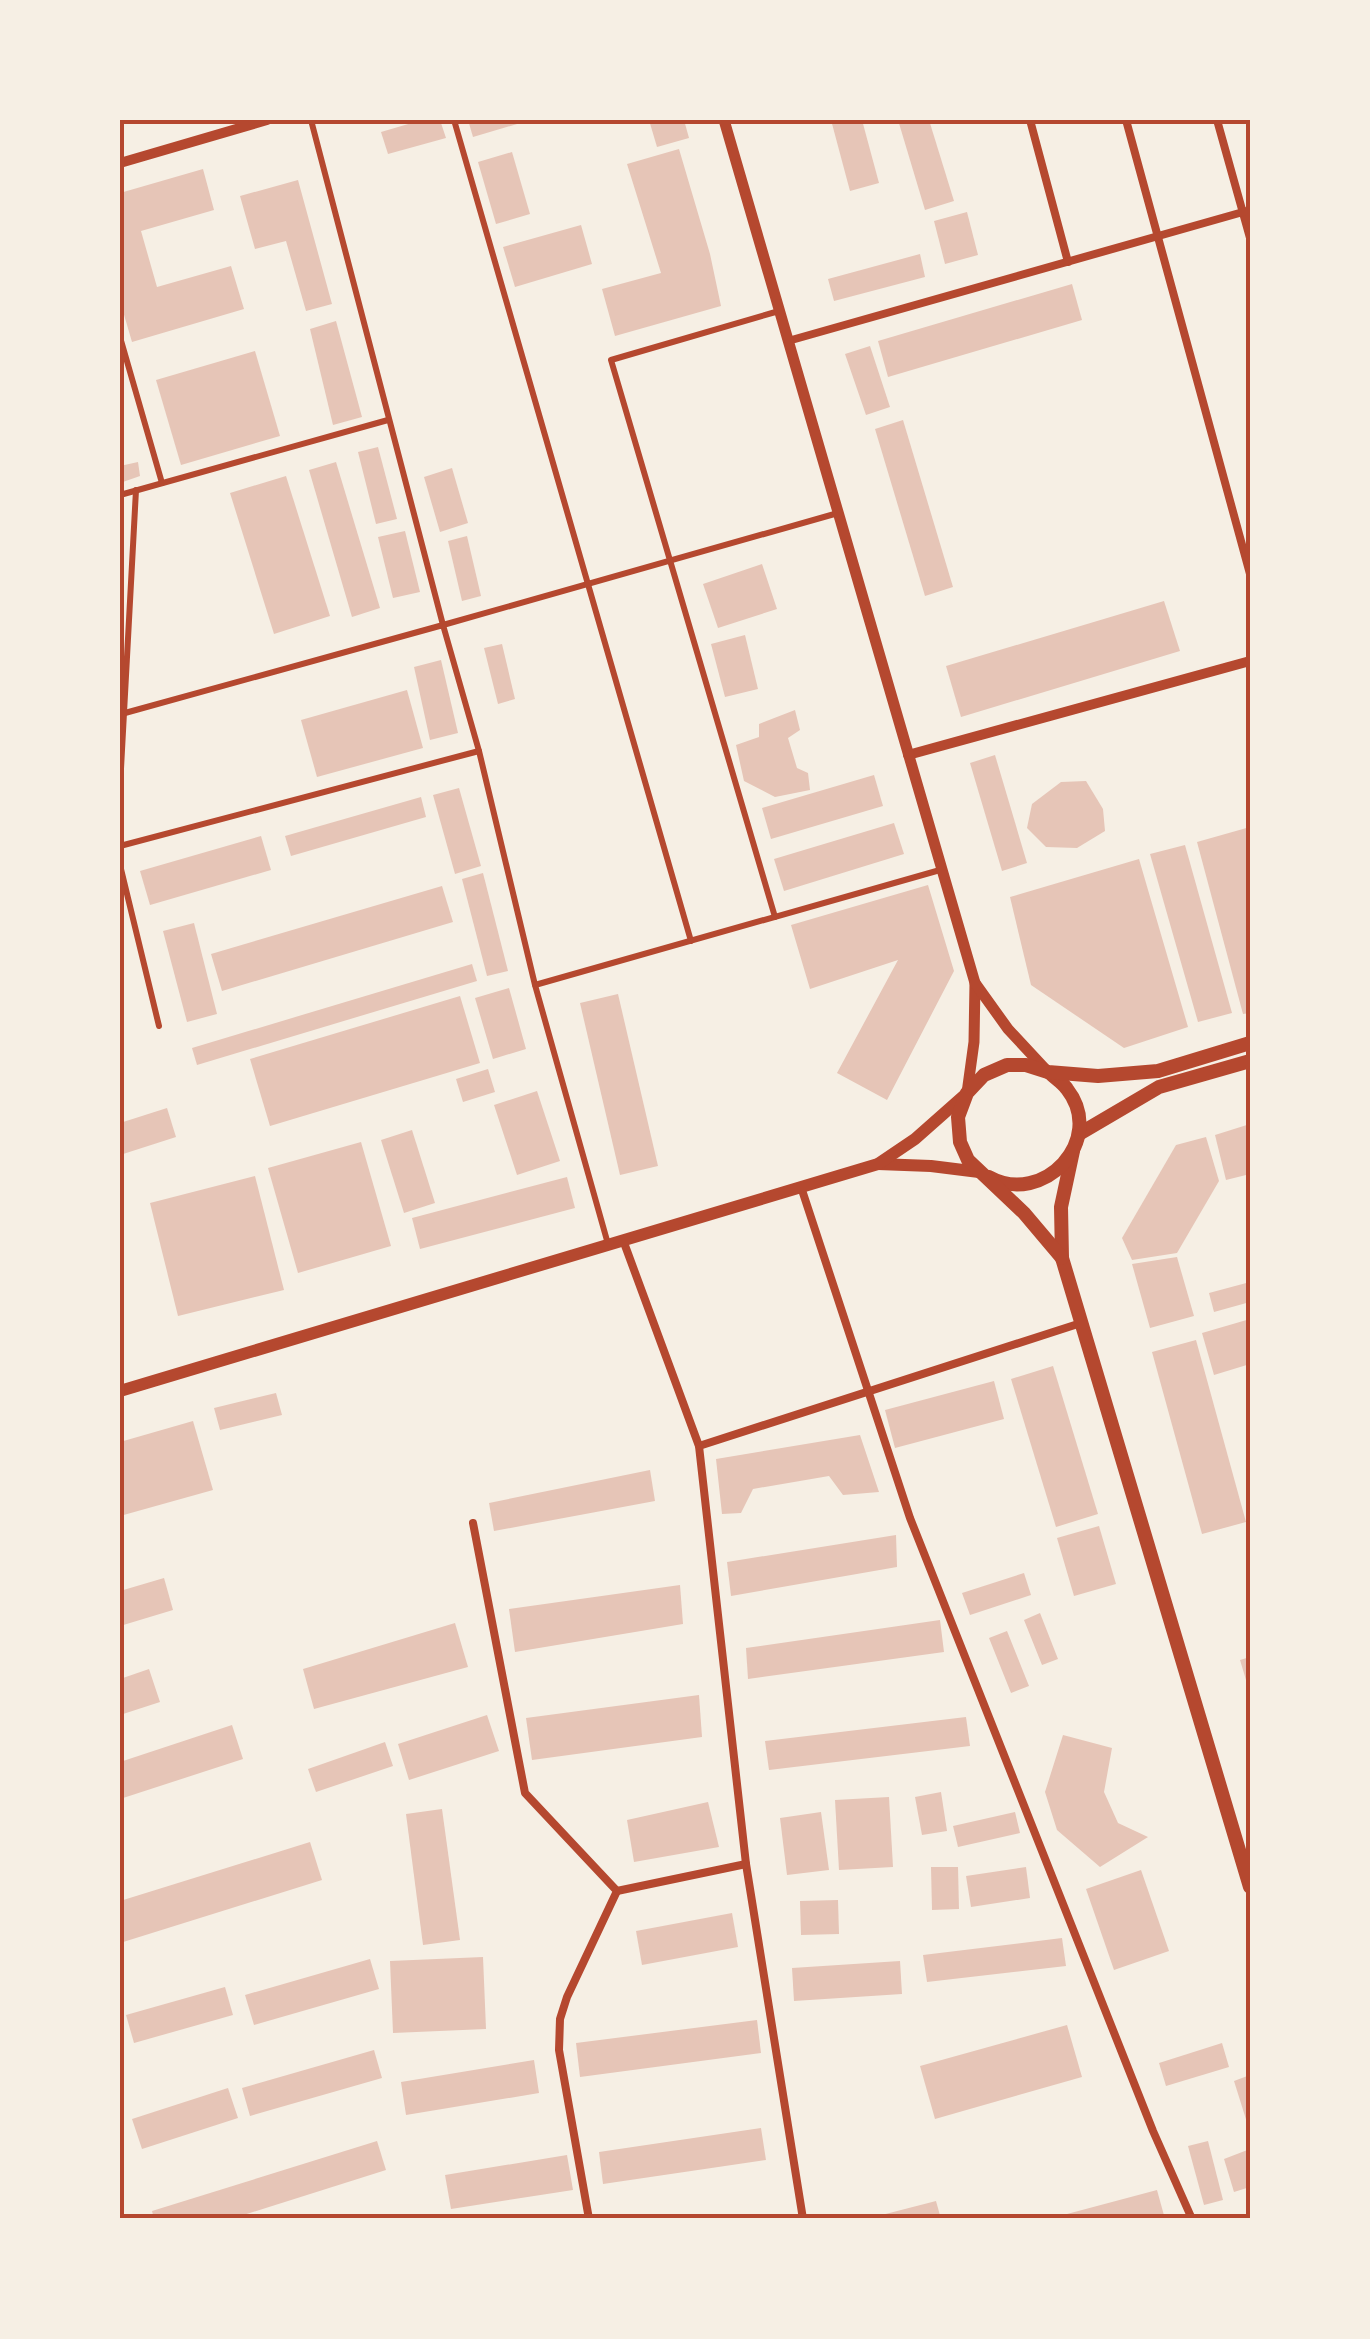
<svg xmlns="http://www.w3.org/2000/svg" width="1370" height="2339" font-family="Barlow,sans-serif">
<rect width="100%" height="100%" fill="#f6efe4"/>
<g fill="#e6c5b7">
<polygon points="422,120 440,120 446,138 388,154 381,132"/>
<polygon points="468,120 527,120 527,121 473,137"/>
<polygon points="649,120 684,120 689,138 657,147"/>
<polygon points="831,120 862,120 879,183 850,191"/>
<polygon points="898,120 929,120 954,201 925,210"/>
<polygon points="679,149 710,254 721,306 615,336 602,289 661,273 627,164"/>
<polygon points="512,152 530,214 496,224 478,162"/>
<polygon points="203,169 214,210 141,231 157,287 231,266 244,309 132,342 120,301 120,193"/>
<polygon points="298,180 332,304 306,311 286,241 255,249 240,196"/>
<polygon points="967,212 978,255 945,264 934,221"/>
<polygon points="581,225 592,264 515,287 503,247"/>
<polygon points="920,254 925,277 834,301 828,279"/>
<polygon points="1072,284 1082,320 888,377 878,341"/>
<polygon points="336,321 362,417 333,425 310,329"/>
<polygon points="870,346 890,407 866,415 845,354"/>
<polygon points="255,351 280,436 181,465 156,380"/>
<polygon points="903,420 953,587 925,596 875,429"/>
<polygon points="378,447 397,519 376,524 358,452"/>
<polygon points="138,462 140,476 120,483 120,466"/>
<polygon points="336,462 380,608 352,617 309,470"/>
<polygon points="452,468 468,523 440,532 424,477"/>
<polygon points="286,476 330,616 274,634 230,493"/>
<polygon points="405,531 420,592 393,598 378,537"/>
<polygon points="467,536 481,596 462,601 448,541"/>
<polygon points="762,564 777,609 718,628 703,584"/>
<polygon points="1164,601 1180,651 961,717 946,666"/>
<polygon points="745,635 758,689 725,697 711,644"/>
<polygon points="502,644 515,699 498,704 484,648"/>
<polygon points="441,660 458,733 430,740 414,667"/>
<polygon points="407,690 423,748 317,777 301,720"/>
<polygon points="795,710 800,730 788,738 797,768 808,773 810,790 775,797 744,781 736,745 759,737 759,724"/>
<polygon points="995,755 1027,863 1002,871 970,763"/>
<polygon points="874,775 883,806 771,839 762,808"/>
<polygon points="1086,781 1103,809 1105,831 1077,848 1046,847 1027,828 1032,804 1061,782"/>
<polygon points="459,788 481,866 455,874 433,795"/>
<polygon points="421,797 426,817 291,856 285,836"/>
<polygon points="894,823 904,854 784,891 774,859"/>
<polygon points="1250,827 1250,1013 1243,1014 1197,842"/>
<polygon points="261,836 271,870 150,905 140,871"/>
<polygon points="1185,845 1232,1013 1198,1022 1150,854"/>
<polygon points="1139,859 1188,1027 1124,1048 1031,985 1010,897"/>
<polygon points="483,873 508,971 487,976 462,879"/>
<polygon points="928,885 954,971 887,1100 837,1073 898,960 810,989 791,925"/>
<polygon points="442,886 453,922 222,991 211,954"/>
<polygon points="194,923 217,1014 187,1022 163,931"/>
<polygon points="472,964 477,981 197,1065 192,1048"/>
<polygon points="509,988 526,1049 493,1059 475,998"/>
<polygon points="618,994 658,1166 620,1175 580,1003"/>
<polygon points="460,996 480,1063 270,1126 250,1059"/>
<polygon points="488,1069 495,1092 463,1102 456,1079"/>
<polygon points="537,1091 560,1161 517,1175 494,1105"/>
<polygon points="167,1108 176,1137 120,1155 120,1123"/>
<polygon points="1250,1124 1250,1174 1226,1180 1215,1135"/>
<polygon points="412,1130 435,1203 404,1213 381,1140"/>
<polygon points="1206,1137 1219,1181 1177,1253 1132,1260 1122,1238 1176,1145"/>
<polygon points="361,1142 391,1246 298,1273 268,1168"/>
<polygon points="255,1176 284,1290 178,1316 150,1203"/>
<polygon points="567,1177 575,1208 420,1249 412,1218"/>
<polygon points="1177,1257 1194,1316 1150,1328 1132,1264"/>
<polygon points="1250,1282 1250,1302 1214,1312 1209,1293"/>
<polygon points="1250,1319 1250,1364 1214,1375 1202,1333"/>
<polygon points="1196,1340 1246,1522 1202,1534 1152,1352"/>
<polygon points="1053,1366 1098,1514 1056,1527 1011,1379"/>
<polygon points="994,1381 1004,1419 895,1448 885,1410"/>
<polygon points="276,1393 282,1415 220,1430 214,1408"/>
<polygon points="193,1421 213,1490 120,1516 120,1442"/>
<polygon points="860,1435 879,1492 843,1495 829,1476 753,1489 741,1513 722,1514 716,1459"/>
<polygon points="650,1470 655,1501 494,1531 489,1503"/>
<polygon points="1099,1526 1116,1584 1074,1596 1057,1538"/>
<polygon points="896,1535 897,1567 731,1596 727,1562"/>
<polygon points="1024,1573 1031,1595 970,1615 962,1593"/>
<polygon points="164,1578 173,1610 120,1626 120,1591"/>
<polygon points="680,1585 683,1624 515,1652 509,1609"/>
<polygon points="1040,1613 1058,1659 1042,1665 1024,1620"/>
<polygon points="940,1620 944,1652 748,1679 746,1648"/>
<polygon points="455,1623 468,1667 314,1709 303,1669"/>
<polygon points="1007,1631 1029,1686 1011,1693 989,1638"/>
<polygon points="1250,1657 1250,1689 1249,1690 1240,1660"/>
<polygon points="149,1669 160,1702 120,1715 120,1679"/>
<polygon points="699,1695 702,1737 532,1760 526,1718"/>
<polygon points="487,1715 499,1751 409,1780 398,1744"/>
<polygon points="966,1717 970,1746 769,1770 765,1741"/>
<polygon points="232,1725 243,1759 120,1799 120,1762"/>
<polygon points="1063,1735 1112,1748 1104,1792 1118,1823 1148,1837 1100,1867 1057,1830 1045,1792"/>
<polygon points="385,1742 393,1766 316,1792 308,1769"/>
<polygon points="941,1792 947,1831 922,1835 915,1797"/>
<polygon points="889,1797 893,1867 839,1870 835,1800"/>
<polygon points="708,1802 719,1847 634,1862 627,1820"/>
<polygon points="442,1809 460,1940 423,1945 406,1814"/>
<polygon points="821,1812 829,1870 787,1875 780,1818"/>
<polygon points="1015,1812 1020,1833 958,1847 953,1826"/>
<polygon points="310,1842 322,1880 120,1943 120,1901"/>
<polygon points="931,1867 958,1867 959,1909 932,1910"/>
<polygon points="1026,1867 1030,1898 971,1907 966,1876"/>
<polygon points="1141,1870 1169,1951 1114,1970 1086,1889"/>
<polygon points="838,1900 839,1934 801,1935 800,1901"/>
<polygon points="732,1913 738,1947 642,1965 636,1931"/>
<polygon points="1062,1938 1066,1966 927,1982 923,1955"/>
<polygon points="483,1957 486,2029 393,2033 390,1961"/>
<polygon points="370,1959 379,1989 254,2025 245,1995"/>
<polygon points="900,1961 902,1994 794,2001 792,1968"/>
<polygon points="225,1987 233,2015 134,2043 126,2015"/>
<polygon points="757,2020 761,2053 580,2077 576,2043"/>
<polygon points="1067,2025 1082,2077 935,2119 920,2066"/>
<polygon points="1222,2043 1229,2067 1166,2086 1159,2063"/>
<polygon points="374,2050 382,2078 250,2116 242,2088"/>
<polygon points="534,2060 539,2093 406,2115 401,2082"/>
<polygon points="1250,2075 1250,2129 1249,2129 1234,2081"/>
<polygon points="228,2088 238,2118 142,2149 132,2119"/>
<polygon points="761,2128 766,2160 603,2184 599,2152"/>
<polygon points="377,2141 386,2170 231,2219 154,2219 152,2211"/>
<polygon points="1208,2141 1223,2200 1204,2205 1188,2146"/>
<polygon points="1250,2149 1250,2187 1234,2192 1224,2159"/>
<polygon points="567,2155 573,2190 451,2209 445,2175"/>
<polygon points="1157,2190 1165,2219 1052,2219 1052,2218"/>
<polygon points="936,2201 941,2219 871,2219 870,2218"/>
</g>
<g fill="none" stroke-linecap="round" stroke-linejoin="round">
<g stroke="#b5482f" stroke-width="6">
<polyline points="311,120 443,625 838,513"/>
<polyline points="454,120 691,941"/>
<polyline points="120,337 162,483"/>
<polyline points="120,495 388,420"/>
<polyline points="125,713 443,625 479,751 535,985 608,1244"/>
<polyline points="120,787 136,490"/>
<polyline points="120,846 479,751"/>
<polyline points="120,865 159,1026"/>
<polyline points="775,917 611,360 779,311"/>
<polyline points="535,985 940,870"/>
</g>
<g stroke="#b5482f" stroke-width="8">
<polyline points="1030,120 1068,262"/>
<polyline points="1126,120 1250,574"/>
<polyline points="1217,120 1250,238"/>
<polyline points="788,341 1250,210"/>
<polyline points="801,1187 910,1518 1153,2131 1192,2219"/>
<polyline points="623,1240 699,1446 746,1864 803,2219"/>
<polyline points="699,1446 1081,1323"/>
<polyline points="473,1523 525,1793 617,1891 567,1997 560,2019 559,2050 589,2219"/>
<polyline points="617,1891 746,1864"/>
</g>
<g stroke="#b5482f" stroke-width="10">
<polyline points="120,163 267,120"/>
<polyline points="908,755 1250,661"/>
</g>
<g stroke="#b5482f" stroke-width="11">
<polyline points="724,120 975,983 974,1042 967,1093"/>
<polyline points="975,983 1008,1029 1048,1072"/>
</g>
<g stroke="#b5482f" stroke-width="12">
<polyline points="878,1164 931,1166 979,1172"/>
<polyline points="120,1391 878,1164 915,1139 967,1093"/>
</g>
<g stroke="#b5482f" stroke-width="14">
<polyline points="1079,1134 1159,1087 1250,1061"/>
<polyline points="1073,1151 1061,1207 1062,1258 1250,1887"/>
<path d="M989 1177C1043 1207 1107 1140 1067 1089 1063 1083 1055 1078 1050 1073"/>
<polyline points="1062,1258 1024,1213 968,1160 960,1142 958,1117 967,1093 984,1075 1007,1065 1026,1065 1048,1072 1098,1076 1158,1071 1250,1043"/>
</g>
</g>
<rect width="1370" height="2339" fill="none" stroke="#f6efe4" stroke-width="245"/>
<rect x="122" y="122" width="1126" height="2094" fill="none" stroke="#b5482f" stroke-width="4"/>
</svg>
